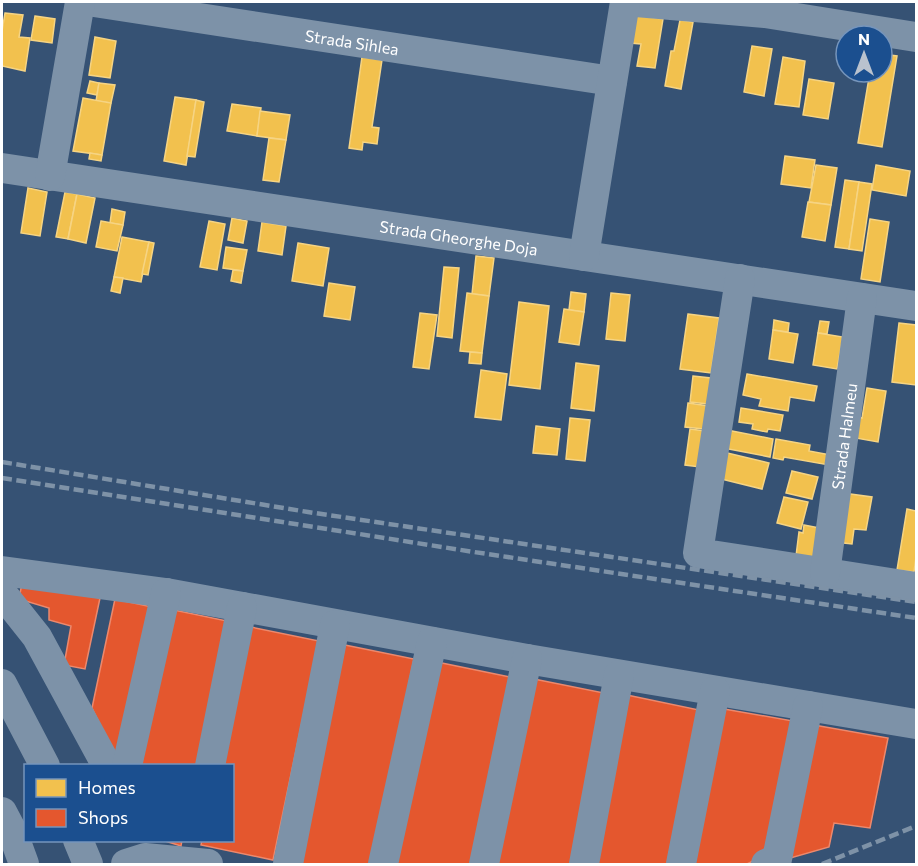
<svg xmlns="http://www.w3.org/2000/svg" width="918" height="866" font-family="Commissioner,sans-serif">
<rect width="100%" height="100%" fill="#365274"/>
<g fill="#f2c14e" stroke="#f6d483" stroke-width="1.5">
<polygon points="5,13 23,15 19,37 30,38 25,71 2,66 2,31"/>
<polygon points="634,15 663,19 655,68 637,66 641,44 630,43"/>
<polygon points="35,16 55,19 52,43 31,40"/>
<polygon points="680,20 693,22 681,89 665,86 671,51 674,51"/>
<polygon points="95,37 116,41 110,78 89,75"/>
<polygon points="752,46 772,49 764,96 744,92"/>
<polygon points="882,54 897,56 882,147 858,143 870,72 882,72"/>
<polygon points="362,57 382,60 372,127 379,128 377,144 363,142 362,150 349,148"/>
<polygon points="783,57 805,61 799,107 775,104"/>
<polygon points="809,79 834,83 828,119 803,115"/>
<polygon points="90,81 99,83 97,95 87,93"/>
<polygon points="99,83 115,85 111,103 96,101"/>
<polygon points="175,97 196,100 186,165 164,161"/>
<polygon points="83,98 111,103 102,155 73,151"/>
<polygon points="196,100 204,102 195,157 187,156"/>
<polygon points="232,104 261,108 257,136 227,131"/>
<polygon points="260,111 290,115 286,140 257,136"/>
<polygon points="269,138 286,140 279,182 263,180"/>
<polygon points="90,153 102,155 101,161 89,159"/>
<polygon points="785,156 815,160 811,188 781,184"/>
<polygon points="816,165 837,168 831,205 809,202"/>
<polygon points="876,165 910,171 906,196 872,190"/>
<polygon points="845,180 859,182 849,249 835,247"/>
<polygon points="859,182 872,184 862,251 849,249"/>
<polygon points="28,188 47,192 40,236 21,233"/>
<polygon points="65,192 77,194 68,239 56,237"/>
<polygon points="77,194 95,198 86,243 68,239"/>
<polygon points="808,202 831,205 825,241 802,237"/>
<polygon points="112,209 125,212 123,225 110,223"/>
<polygon points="232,218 247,221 243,243 228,240"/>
<polygon points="870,219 889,222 880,282 861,279"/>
<polygon points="101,221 123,225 117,251 96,247"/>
<polygon points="209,221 225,224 217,270 200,267"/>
<polygon points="262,222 286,226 282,255 258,251"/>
<polygon points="122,237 149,242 141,282 114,277"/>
<polygon points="149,242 154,243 148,275 142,274"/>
<polygon points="298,243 329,248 323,286 292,281"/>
<polygon points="226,247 247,250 243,271 223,268"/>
<polygon points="476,256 494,258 489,296 472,294"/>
<polygon points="444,267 459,268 452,338 437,336"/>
<polygon points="233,270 243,271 241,283 231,281"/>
<polygon points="114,277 123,278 120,293 111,291"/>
<polygon points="329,283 355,287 350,320 324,316"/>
<polygon points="571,292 586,294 584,312 569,310"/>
<polygon points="467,293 489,296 482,353 460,351"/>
<polygon points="611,293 630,295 625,341 606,339"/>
<polygon points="519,302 549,306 540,389 509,385"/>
<polygon points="564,309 584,312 579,345 559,342"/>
<polygon points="420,313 437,315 429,369 413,367"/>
<polygon points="688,314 719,318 711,373 680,369"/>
<polygon points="774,320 789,323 788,332 773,330"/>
<polygon points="820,321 829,322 827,334 818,333"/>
<polygon points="899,323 916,325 916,385 892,382"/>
<polygon points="773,330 798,334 793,363 769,359"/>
<polygon points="818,333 843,337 837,369 813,365"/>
<polygon points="470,352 482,353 481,364 469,363"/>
<polygon points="576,363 599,366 594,411 571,408"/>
<polygon points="481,370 507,374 501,420 475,417"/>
<polygon points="747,374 817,386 814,401 790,397 788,411 759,406 761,399 743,395"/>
<polygon points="693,376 720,379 717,405 690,402"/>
<polygon points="867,388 886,391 878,442 850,437 853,416 862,418"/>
<polygon points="688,403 716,407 713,430 685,427"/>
<polygon points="741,408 783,415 780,431 768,429 767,432 752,429 753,424 739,422"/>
<polygon points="570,418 590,420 585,461 566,459"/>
<polygon points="536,426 560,429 557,455 533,453"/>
<polygon points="690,429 713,432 708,468 685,465"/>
<polygon points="727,430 773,439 770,457 723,448"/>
<polygon points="776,439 810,445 809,451 831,455 829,465 784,457 783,460 773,458"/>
<polygon points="719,451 769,463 762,489 713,477"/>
<polygon points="792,471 818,477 812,499 786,493"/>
<polygon points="843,493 872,497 866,530 854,529 852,544 835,542"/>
<polygon points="784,497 808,502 801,529 777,523"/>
<polygon points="907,509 916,511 916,557 914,572 897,570"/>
<polygon points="804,525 820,528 815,559 796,556 799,532 803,533"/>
</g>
<g fill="#e4572e" stroke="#ec896d" stroke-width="1.5">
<polygon points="22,583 100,598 85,669 64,665 71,626 49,620 49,608 19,599"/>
<polygon points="115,599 152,607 122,754 113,753 92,708"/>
<polygon points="174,610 227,621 198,766 141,766"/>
<polygon points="246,626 319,641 273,860 201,845 202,840 232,840 232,766 217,766"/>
<polygon points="345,645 414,659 372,864 301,864"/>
<polygon points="437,662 510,677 471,864 395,864"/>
<polygon points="534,679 604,693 571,864 495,864"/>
<polygon points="627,695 699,710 667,864 592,864"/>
<polygon points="724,709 793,721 767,854 747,864 690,864"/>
<polygon points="814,725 888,738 870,828 834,823 829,847 787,859"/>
<polygon points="162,840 182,840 181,846"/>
</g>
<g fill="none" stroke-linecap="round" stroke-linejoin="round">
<g stroke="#7d92a8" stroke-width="30">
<path id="s1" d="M94 2 612 81"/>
<polyline points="636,2 765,13 916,37"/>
<path id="s2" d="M2 168 916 306"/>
<polyline points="50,176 80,2"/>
<polyline points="584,256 625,2"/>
<polyline points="740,279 698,553 916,587"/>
<polyline points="2,571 166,593 527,659 916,724"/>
<path id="s3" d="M825 573 862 298"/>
<polyline points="2,593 37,637 107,766"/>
<polyline points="2,684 45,766"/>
<polyline points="127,766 166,593"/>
<polyline points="210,766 242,607"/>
<polyline points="2,812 12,831 24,864"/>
<polyline points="78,840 88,864"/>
<polyline points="126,864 145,858 208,864"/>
<polyline points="288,864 335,625"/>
<polyline points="383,864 432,642"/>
<polyline points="484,864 527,659"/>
<polyline points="584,864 619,675"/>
<polyline points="681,864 715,691"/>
<polyline points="766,864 777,859 808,706"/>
</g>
<g stroke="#7e92a7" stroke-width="4.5" stroke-dasharray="10 4.5" stroke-linecap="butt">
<polyline points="2,462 308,512 916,602"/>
<polyline points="2,478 474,552 916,618"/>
<polyline points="822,864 916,826"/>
</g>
</g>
<g text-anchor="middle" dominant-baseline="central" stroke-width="6" stroke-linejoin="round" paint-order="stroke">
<g font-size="16" fill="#fff" stroke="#1b4f8f">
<text stroke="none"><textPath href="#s1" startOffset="261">Strada Sihlea</textPath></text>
<text stroke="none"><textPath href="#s2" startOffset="462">Strada Gheorghe Doja</textPath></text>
<text stroke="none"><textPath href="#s3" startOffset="138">Strada Halmeu</textPath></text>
</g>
</g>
<rect width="918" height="866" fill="none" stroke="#ffffff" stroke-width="6"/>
<rect x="24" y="764" width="210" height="78" fill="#1b4f8f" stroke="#7695bc" stroke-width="1.5"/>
<rect x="36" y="779" width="30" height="18" fill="#f2c14e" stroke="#7695bc" stroke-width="1.5"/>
<text x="78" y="794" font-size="18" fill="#ffffff">Homes</text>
<rect x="36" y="809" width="30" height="18" fill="#e4572e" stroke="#7695bc" stroke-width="1.5"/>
<text x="78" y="824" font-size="18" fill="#ffffff">Shops</text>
<g transform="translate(864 54)"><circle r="28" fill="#1b4f8f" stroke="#7695bc" stroke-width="1.5"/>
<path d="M0-4.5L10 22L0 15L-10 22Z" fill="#b9c2ce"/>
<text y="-9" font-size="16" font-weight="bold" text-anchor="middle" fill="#ffffff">N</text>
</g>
</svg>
